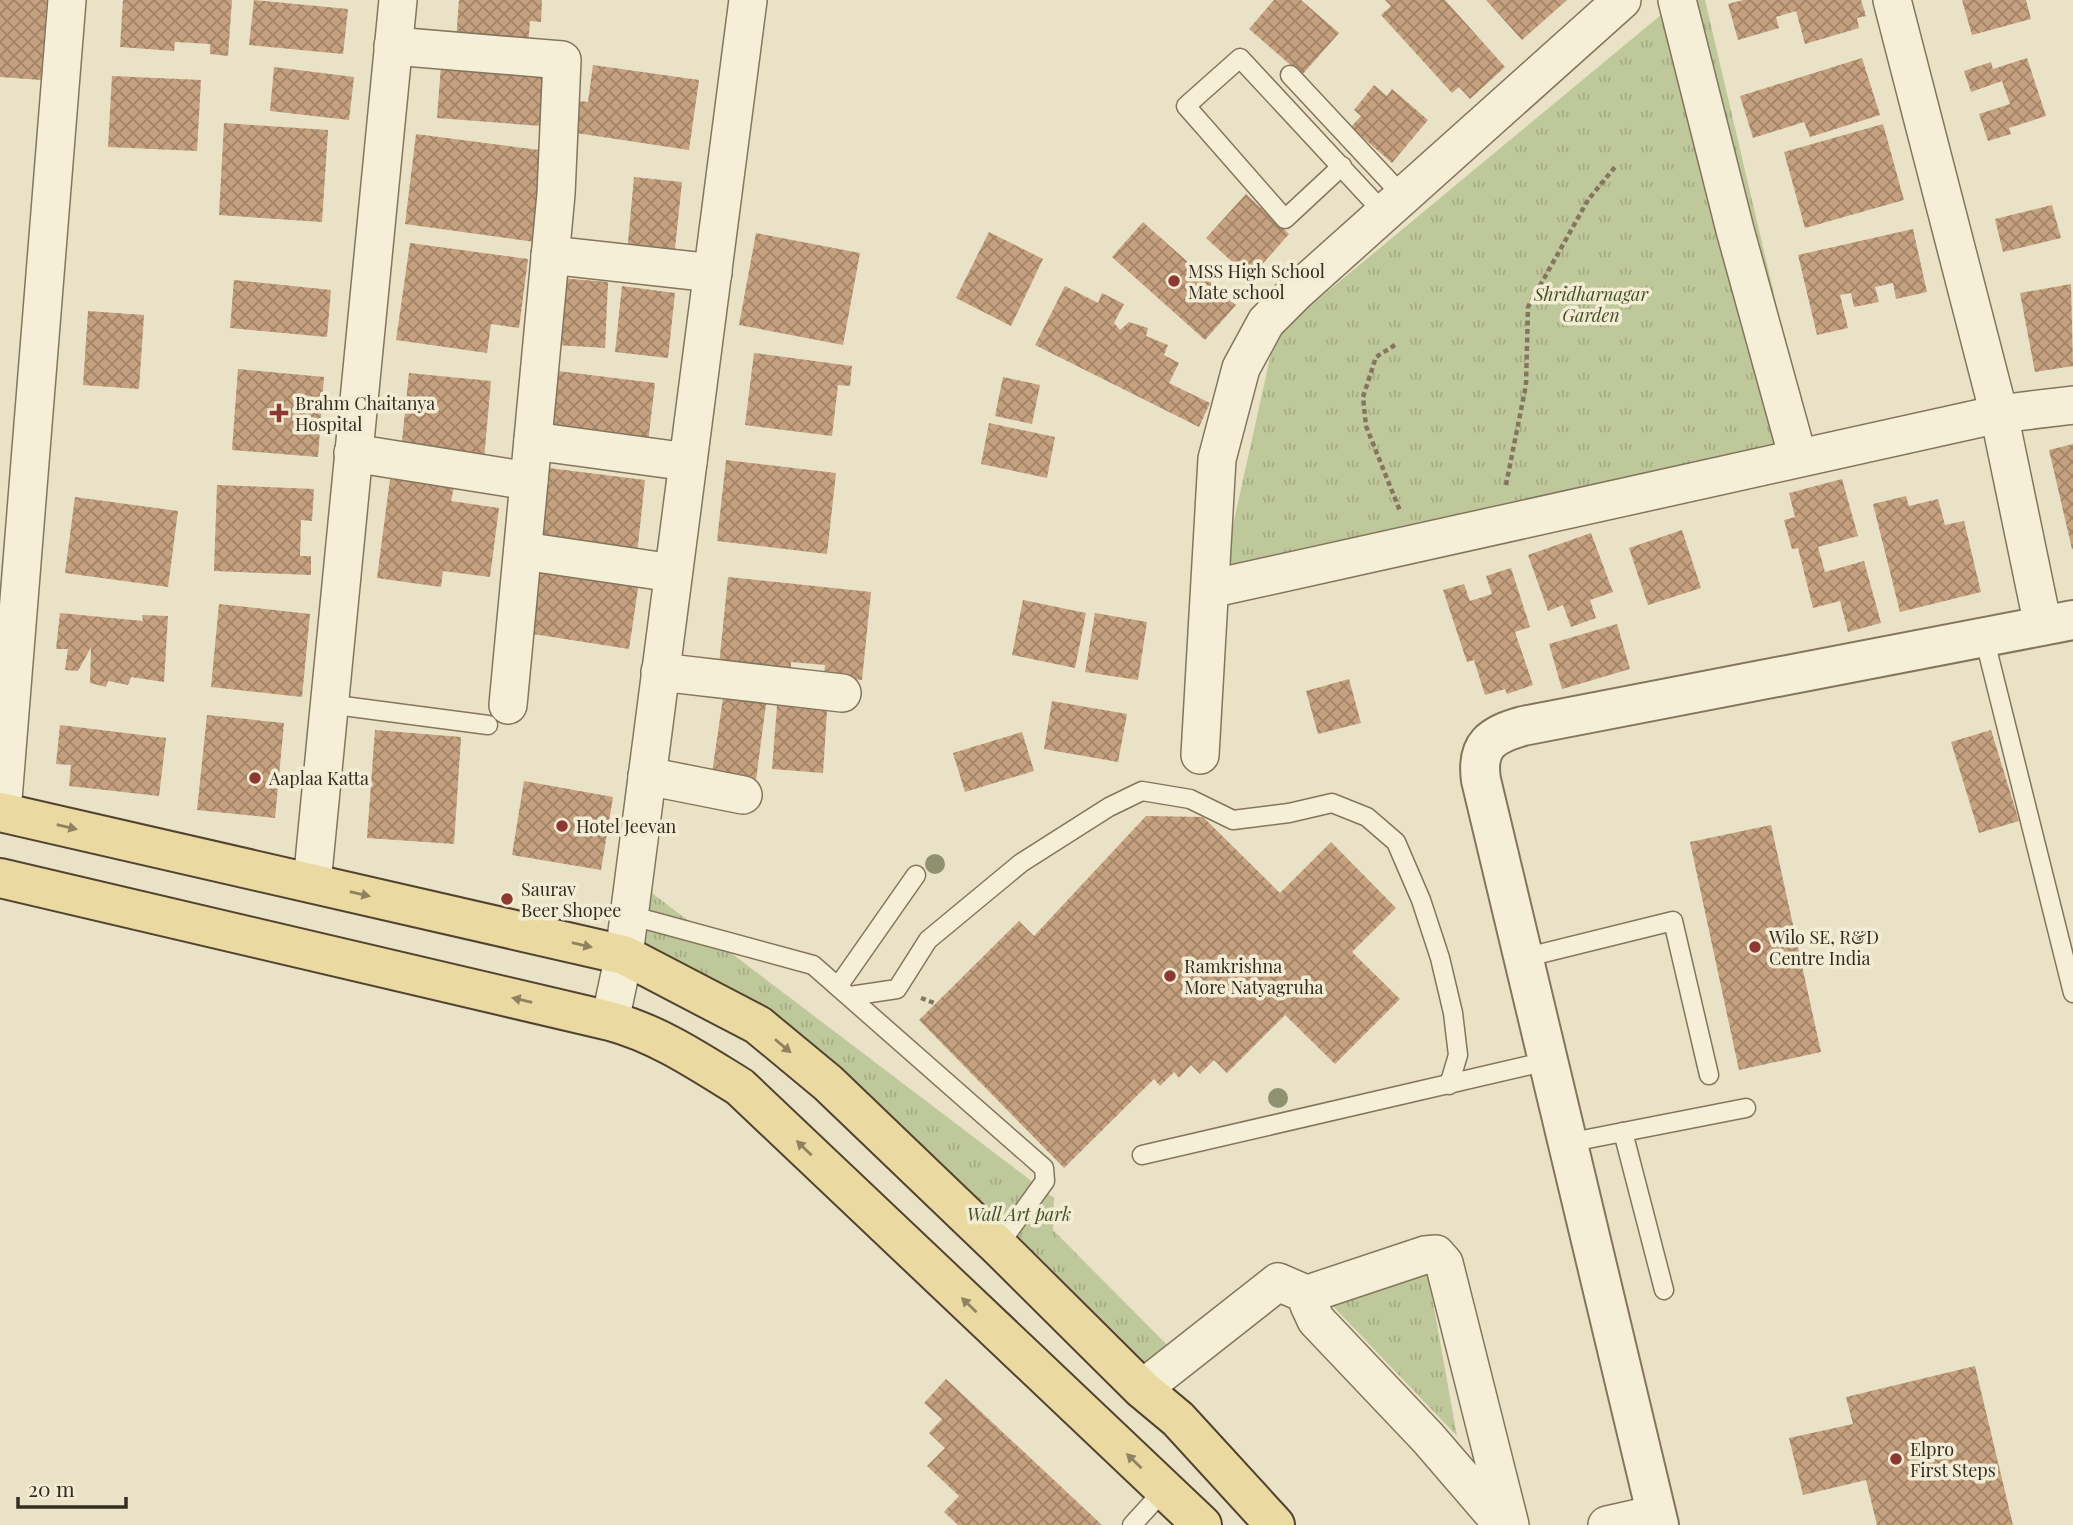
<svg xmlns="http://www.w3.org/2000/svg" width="2073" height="1525" font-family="'Playfair Display',serif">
<defs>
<pattern id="grass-tufts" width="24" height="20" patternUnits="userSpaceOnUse" patternTransform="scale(1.75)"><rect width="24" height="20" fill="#bfc89a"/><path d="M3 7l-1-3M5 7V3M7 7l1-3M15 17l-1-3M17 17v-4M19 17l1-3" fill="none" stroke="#a5ac84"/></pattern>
<pattern id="building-cross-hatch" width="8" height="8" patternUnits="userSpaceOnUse" patternTransform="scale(1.75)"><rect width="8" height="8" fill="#c5a17f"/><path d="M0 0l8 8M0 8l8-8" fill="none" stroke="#a18368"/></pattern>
</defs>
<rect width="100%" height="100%" fill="#eae2c6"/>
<g fill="url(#grass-tufts)">
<polygon points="1679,0 1705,0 1808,439 1222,575 1275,335"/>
<polygon points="644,887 1054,1198 1053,1230 1192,1370 1165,1398 763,1020 629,956"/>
<polygon points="1426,1263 1457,1436 1328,1301"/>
</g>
<g fill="url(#building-cross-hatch)">
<polygon points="0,0 47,0 41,80 0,77"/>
<polygon points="123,0 232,0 228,56 210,54 210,44 175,42 174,51 120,47"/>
<polygon points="254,0 348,9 343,54 249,45"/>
<polygon points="459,0 542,0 541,22 530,21 528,47 456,41"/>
<polygon points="1274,0 1301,0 1339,33 1302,75 1249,29"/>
<polygon points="1385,0 1445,0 1505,67 1470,99 1459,87 1452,93 1381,15 1391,6"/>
<polygon points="1486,0 1567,0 1522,40"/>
<polygon points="1743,0 1861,0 1866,16 1857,18 1859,28 1805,44 1796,11 1776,17 1779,28 1738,40 1728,4"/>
<polygon points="1962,0 2026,0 2031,19 1972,35"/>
<polygon points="1862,58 1880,115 1810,137 1804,122 1753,138 1740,96"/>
<polygon points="2027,58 2046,116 2009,128 2011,134 1988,141 1979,114 2010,104 2002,81 1971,92 1964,71 1991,62 1993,69"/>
<polygon points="441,65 545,74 541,126 437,118"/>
<polygon points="593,65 699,80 689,150 576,133 580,101 588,102"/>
<polygon points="274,67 354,77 349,120 270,111"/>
<polygon points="112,76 201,80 197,151 108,147"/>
<polygon points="1374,85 1387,96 1392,89 1428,120 1392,163 1351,127 1361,116 1354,110"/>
<polygon points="224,123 328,130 322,222 219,215"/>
<polygon points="1883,124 1904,200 1805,228 1784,152"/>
<polygon points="416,134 547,151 535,242 405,224"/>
<polygon points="634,177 682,182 674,258 627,253"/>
<polygon points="1246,194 1289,234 1250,278 1206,238"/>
<polygon points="2052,205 2061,238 2003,252 1995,219"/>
<polygon points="1143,222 1236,305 1205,340 1112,257"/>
<polygon points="1913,229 1927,292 1896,299 1893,283 1875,287 1879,302 1854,307 1851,293 1840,295 1848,328 1817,335 1798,255"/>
<polygon points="989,232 1043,259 1011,326 956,298"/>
<polygon points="756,233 860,253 843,345 739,325"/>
<polygon points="410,243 528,259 519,328 491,324 487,353 396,340"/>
<polygon points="560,278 608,282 605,348 556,345"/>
<polygon points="234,280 331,290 327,337 230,328"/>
<polygon points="2071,284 2073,366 2035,372 2020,293"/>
<polygon points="622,286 675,293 668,358 615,352"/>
<polygon points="1065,286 1098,303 1102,293 1124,304 1114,323 1120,330 1129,322 1148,328 1146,336 1168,345 1164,355 1179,363 1169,383 1210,403 1199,427 1035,345"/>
<polygon points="88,311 144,315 139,389 83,385"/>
<polygon points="754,353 852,366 850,386 838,385 832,436 745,425"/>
<polygon points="238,369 324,377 318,457 232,450"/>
<polygon points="550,370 655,383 648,443 543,430"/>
<polygon points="409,373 491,381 484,459 401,451"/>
<polygon points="1003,377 1040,385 1032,424 995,416"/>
<polygon points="989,423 1055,437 1047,478 981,464"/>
<polygon points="2073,444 2073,549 2072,549 2049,450"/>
<polygon points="726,460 836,473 827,554 717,541"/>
<polygon points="533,466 645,480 637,554 525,541"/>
<polygon points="390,479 454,487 451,501 499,508 490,577 443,571 441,587 377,578"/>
<polygon points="1842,479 1858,536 1818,547 1825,572 1864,561 1881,623 1848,632 1840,601 1813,608 1798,548 1792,549 1784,520 1795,517 1789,493"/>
<polygon points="217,485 314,489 312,521 301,520 300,556 311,556 311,575 214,571"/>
<polygon points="1906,496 1909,506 1938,499 1945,525 1964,521 1981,592 1900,612 1873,504"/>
<polygon points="75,497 178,511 168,587 65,573"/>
<polygon points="1682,530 1701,588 1648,605 1629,548"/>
<polygon points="1591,533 1613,592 1590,600 1596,618 1571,627 1563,605 1548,611 1528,555"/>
<polygon points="530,565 639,582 629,649 520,632"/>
<polygon points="1511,568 1530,627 1515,632 1533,685 1507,694 1505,689 1485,695 1474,660 1467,662 1443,590 1464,584 1470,601 1492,594 1486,576"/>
<polygon points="728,577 871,592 862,680 824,676 825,665 791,662 791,673 719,665"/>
<polygon points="1023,600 1086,613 1075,668 1012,655"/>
<polygon points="219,604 310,614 302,697 211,687"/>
<polygon points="60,613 143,621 142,615 168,616 164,682 131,677 128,685 108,681 106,687 90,683 91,647 78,671 65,670 68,649 56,649"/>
<polygon points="1095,613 1147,622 1138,680 1085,672"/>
<polygon points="1617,624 1630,669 1562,689 1549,644"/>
<polygon points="1349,679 1361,723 1318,734 1306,691"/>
<polygon points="778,693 828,696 823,773 772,769"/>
<polygon points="723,698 766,704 756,780 712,773"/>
<polygon points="1052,701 1127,714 1118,762 1044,749"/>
<polygon points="207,715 284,723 275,818 197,810"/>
<polygon points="60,725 166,738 159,796 69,786 71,765 56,764"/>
<polygon points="375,730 461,737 454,844 367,838"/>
<polygon points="1991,730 2019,821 1979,833 1951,742"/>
<polygon points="1022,732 1034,771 965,792 953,753"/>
<polygon points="524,781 613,797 601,870 512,855"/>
<polygon points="1146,816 1203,817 1280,893 1331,842 1396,908 1352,952 1400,999 1335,1064 1285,1015 1227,1073 1214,1060 1200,1074 1191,1065 1179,1078 1174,1072 1160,1086 1154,1079 1064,1168 919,1020 1019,921 1034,936"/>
<polygon points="1771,825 1821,1052 1739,1070 1690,842"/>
<polygon points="1975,1366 2013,1525 1877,1525 1866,1480 1803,1495 1789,1438 1853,1424 1846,1397"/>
<polygon points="946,1379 1102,1525 958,1525 944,1512 959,1496 927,1466 945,1448 929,1433 942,1419 924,1403"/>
</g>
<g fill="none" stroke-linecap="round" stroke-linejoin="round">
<defs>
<g id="service">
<polyline points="1290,75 1403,196"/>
<polyline points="1342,166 1285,219 1186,106 1240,58 1384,213"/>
<polyline points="1984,637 2073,993"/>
<polyline points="328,704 488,725"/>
<polyline points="629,915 813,965 1044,1168 1045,1181 998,1246"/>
<polyline points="1523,958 1673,921 1709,1075"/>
<polyline points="839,985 916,875"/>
<polyline points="850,996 897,989 928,940 1021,863 1109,807 1142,791 1190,799 1233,820 1289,813 1332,803 1367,817 1396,842 1421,900 1440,958 1453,1013 1458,1055 1449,1085"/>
<polyline points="1623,1132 1664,1290"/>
<polyline points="1567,1143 1746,1108"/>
<polyline points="1142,1155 1548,1061"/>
<polyline points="1132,1525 1164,1490"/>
</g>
<g id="minor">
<polyline points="1677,0 1735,230 1798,458"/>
<polyline points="1892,0 1999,414 2043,626"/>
<polyline points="393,46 562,60 556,194 508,705"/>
<polyline points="550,255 713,273"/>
<polyline points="533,441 688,462"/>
<polyline points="353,453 529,481"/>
<polyline points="523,551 673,573"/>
<polyline points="1210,589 1999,414 2073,405"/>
<polyline points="660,672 842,693"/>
<polyline points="1200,755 1217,459 1241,368 1266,322 1296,292 1622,0"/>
<polyline points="647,776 743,795"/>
<polyline points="2,812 67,0"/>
<polyline points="312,883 398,0"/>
<polyline points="610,1021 624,955 748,0"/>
<polyline points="1142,1389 1278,1282 1313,1297"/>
<polyline points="1503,1525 1428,1438 1316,1320 1309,1305 1317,1291 1425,1255 1436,1254 1444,1263 1510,1525"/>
<polyline points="1607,1525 1656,1514"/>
</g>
<path id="tertiary" d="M1659 1525 1481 780C1476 745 1491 735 1523 726L2073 620"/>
<g id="primary">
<polyline points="0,812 624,955 758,1025 828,1083 998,1246 1142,1389 1178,1419 1275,1525"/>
<path d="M0 878 610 1021C658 1034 698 1061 740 1087L1202 1525"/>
</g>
</defs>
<use href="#service" stroke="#84755d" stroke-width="21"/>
<use href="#minor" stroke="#84755d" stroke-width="40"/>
<use href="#tertiary" stroke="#84755d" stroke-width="42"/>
<use href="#primary" stroke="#524331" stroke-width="42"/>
<g stroke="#84755d" stroke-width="4.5" stroke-dasharray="5 3.5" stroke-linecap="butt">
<polyline points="1395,345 1376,357 1363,397 1366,426 1400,511"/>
<polyline points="1506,485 1526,385 1528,307 1588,200 1615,167"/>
<polyline points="921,998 937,1004"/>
</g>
<use href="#service" stroke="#f6efd8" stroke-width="18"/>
<use href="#minor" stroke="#f6efd8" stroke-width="37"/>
<use href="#tertiary" stroke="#f6efd8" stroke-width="38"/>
<use href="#primary" stroke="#ead9a1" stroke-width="38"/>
</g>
<g fill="#8e926f">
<circle cx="935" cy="864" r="10"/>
<circle cx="1278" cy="1098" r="10"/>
</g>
<defs><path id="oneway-solid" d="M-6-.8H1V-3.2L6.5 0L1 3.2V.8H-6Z" transform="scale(1.75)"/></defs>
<g fill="#908260">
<use href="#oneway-solid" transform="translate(67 827) rotate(13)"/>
<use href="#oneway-solid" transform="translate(360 894) rotate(13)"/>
<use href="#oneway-solid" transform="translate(582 945) rotate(13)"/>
<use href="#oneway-solid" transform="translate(522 1000) rotate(-167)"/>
<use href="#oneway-solid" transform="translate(783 1046) rotate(40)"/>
<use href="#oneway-solid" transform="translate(804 1148) rotate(-136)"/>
<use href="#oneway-solid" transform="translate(969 1305) rotate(-136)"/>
<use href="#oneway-solid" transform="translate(1134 1461) rotate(-136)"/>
</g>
<g fill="#8e3832" stroke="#f3ecd5" stroke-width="2.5">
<circle cx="1174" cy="281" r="7"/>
<path d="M275.5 402.5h7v7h7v7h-7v7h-7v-7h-7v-7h7z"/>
<circle cx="255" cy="778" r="7"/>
<circle cx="562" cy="826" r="7"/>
<circle cx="507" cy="899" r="7"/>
<circle cx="1755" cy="947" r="7"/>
<circle cx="1170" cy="976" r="7"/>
<circle cx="1896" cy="1459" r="7"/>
</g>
<g text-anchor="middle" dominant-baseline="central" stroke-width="7" stroke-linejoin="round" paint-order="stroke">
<g font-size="18" fill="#352c20" stroke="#f3ecd5" text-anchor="start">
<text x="1188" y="271">MSS High School<tspan x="1188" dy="21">Mate school</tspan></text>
<text x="295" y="403">Brahm Chaitanya<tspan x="295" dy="21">Hospital</tspan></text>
<text x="269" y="778">Aaplaa Katta</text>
<text x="576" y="826">Hotel Jeevan</text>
<text x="521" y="889">Saurav<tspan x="521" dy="21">Beer Shopee</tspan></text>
<text x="1769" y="937">Wilo SE, R&amp;D<tspan x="1769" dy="21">Centre India</tspan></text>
<text x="1184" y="966">Ramkrishna<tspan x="1184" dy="21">More Natyagruha</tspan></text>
<text x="1910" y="1449">Elpro<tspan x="1910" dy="21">First Steps</tspan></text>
</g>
<g font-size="18" font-style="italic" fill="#435028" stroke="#f3ecd5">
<text x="1591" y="294">Shridharnagar<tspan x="1591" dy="21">Garden</tspan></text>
<text x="1019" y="1214">Wall Art park</text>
</g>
</g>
<path d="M18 1497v10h108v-10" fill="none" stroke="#352c20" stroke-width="3.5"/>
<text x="28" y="1497" font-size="21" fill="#352c20" stroke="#f3ecd5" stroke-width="5" paint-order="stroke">20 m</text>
</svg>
